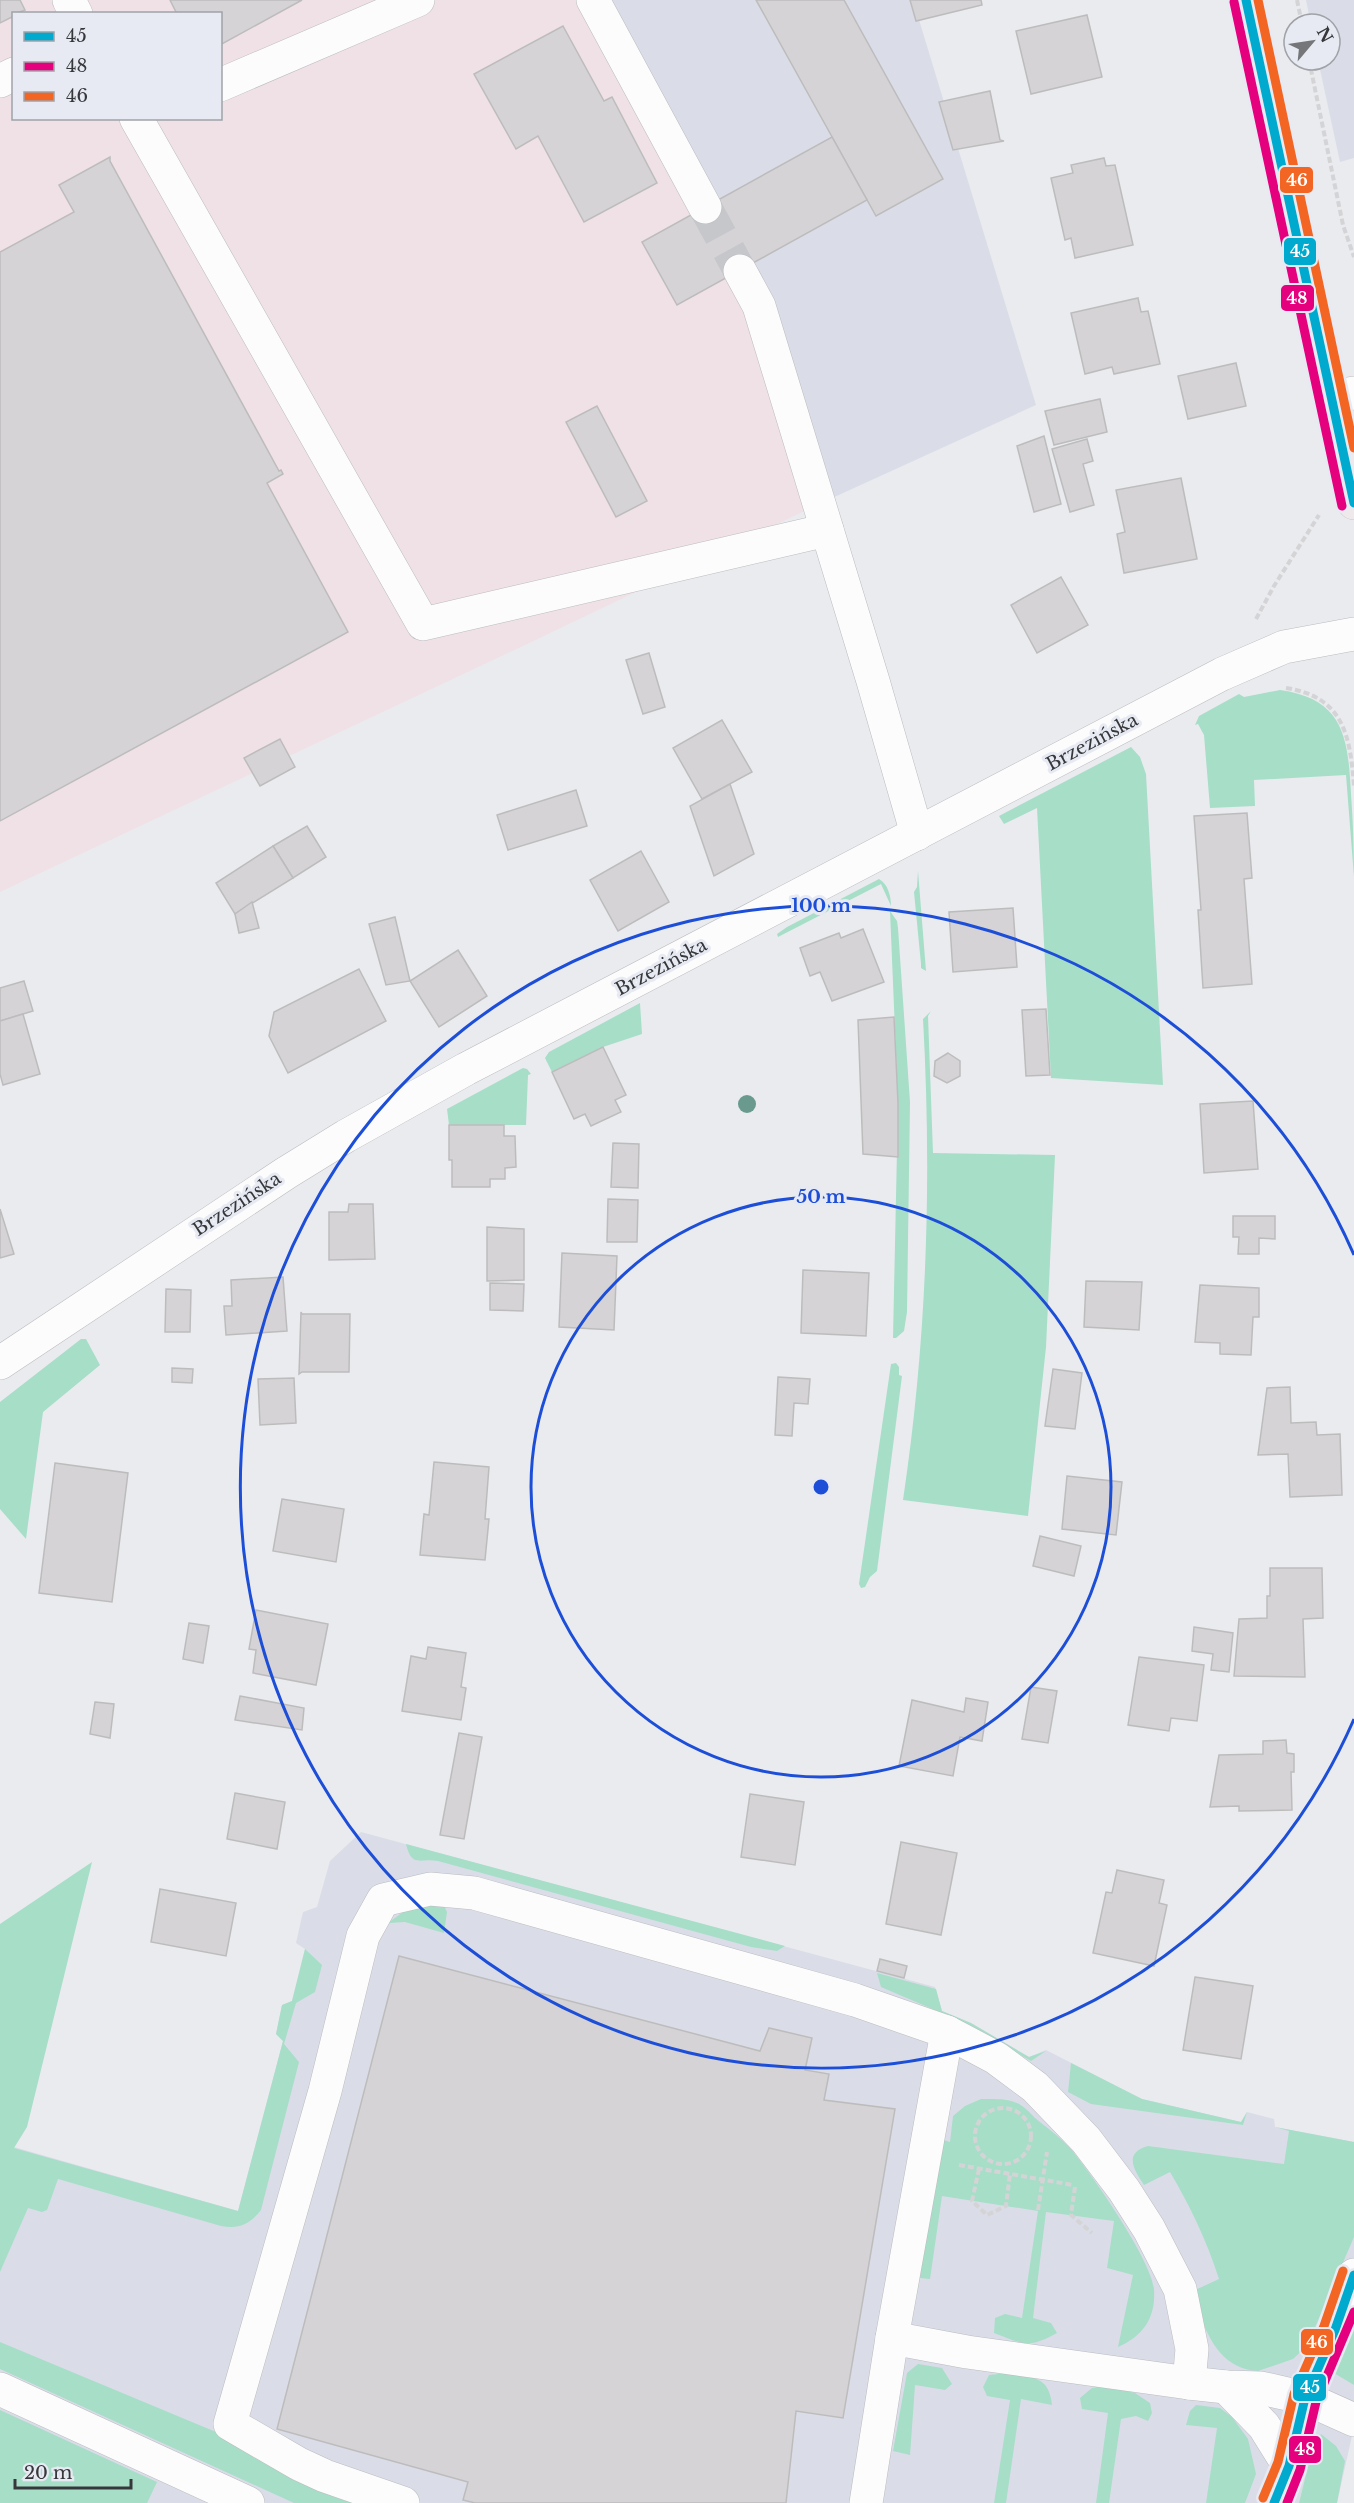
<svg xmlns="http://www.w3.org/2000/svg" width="1354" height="2503" font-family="'Libre Baskerville',serif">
<rect width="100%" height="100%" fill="#eaebef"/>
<g fill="#dadde7">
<polygon points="593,0 913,0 1036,405 819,504"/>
<polygon points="1306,0 1354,0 1354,158 1340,162 1318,60 1330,60 1330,24 1311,24"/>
<polygon points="361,1832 935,1987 942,2011 971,2023 1029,2057 1046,2050 1142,2099 1241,2122 1247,2112 1274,2119 1275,2127 1354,2142 1354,2427 1337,2503 0,2503 0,2143 238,2211 283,2041 276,2034 282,2005 292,2001 305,1949 296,1943 303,1912 317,1907 330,1861"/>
</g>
<path fill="#efe1e5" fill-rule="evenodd" d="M0 0H594L705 207 819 504 523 646 0 892ZM14 14H220V118H14Z"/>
<g fill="#a7dec8">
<path d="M1280 690C1345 699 1348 739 1351 794 1353 822 1354 849 1354 877L1346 775 1254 780 1255 806 1210 808 1204 735 1198 724 1195 725 1199 716 1239 694 1244 697Z"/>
<polygon points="1131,747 1140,757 1146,774 1163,1085 1051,1078 1037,808 1004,824 999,816"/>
<polygon points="918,871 926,971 921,968 921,964 914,892 917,887"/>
<path d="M879 879C888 884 891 896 891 906L881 884 778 937 777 934 787 927Z"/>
<polygon points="890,911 897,921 898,928 910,1102 907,1312 904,1331 896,1338 893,1338 898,1103"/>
<polygon points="640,1003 642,1034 603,1047 552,1072 545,1058 549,1052"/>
<path d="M931 1011 928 1016 933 1153 1055 1155 1046 1347 1028 1516 903 1500C927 1340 932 1180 923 1019Z"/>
<polygon points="523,1068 527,1069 531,1074 528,1075 526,1125 449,1125 447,1109"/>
<polygon points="81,1339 86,1339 100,1365 43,1412 26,1539 0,1509 0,1402"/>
<polygon points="896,1363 899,1367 899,1375 902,1376 877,1571 870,1577 865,1587 861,1588 859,1584 891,1364"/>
<path d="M406 1844 785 1946 777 1951 751 1947 438 1861C419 1858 412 1868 406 1844Z"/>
<path d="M92 1862 27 2127 14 2148 238 2211 283 2041 276 2034 282 2005 292 2001 305 1949 322 1965 315 1992 296 2003 284 2044 299 2062 261 2210C249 2225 239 2229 221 2226L58 2179 47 2210 42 2212 28 2208 0 2272V1924Z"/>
<polygon points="443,1904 447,1912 444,1933 405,1922 388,1923 410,1907"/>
<polygon points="877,1973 936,1989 942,2011 971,2023 1029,2057 1046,2051 1031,2061 970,2025 881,1987"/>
<polygon points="1071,2063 1142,2099 1241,2122 1247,2112 1243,2125 1091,2104 1068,2092"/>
<path d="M981 2099C992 2099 1007 2098 1017 2103 1024 2106 1030 2113 1035 2118 1046 2127 1060 2137 1070 2148 1091 2173 1151 2259 1154 2289 1156 2318 1143 2336 1118 2347L1133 2275 1107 2268 1114 2221 1046 2212 1033 2318 1051 2323 1057 2333C1028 2349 1023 2344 994 2333L995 2318 1005 2314 1022 2318 1038 2211 942 2196 930 2279 920 2278 938 2138 950 2142 953 2116 965 2106Z"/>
<path d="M1275 2127 1354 2142V2237L1307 2346 1293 2359 1258 2371C1215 2368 1203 2326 1193 2291L1219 2279C1207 2241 1190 2206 1170 2172L1144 2185C1134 2170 1123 2153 1148 2146L1284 2164 1289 2131Z"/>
<polygon points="1354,2311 1354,2385 1334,2373"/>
<polygon points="0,2342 216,2432 364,2503 294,2503 0,2369"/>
<polygon points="918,2364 942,2368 952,2384 945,2390 915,2385 910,2455 893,2451 907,2373"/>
<path d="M1008 2373C1032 2378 1049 2375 1052 2405L1021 2399 1006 2503H994L1010 2400 987 2396 983 2387 989 2375Z"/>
<polygon points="1105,2386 1135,2393 1150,2403 1152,2413 1148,2421 1136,2416 1121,2419 1109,2503 1096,2503 1108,2413 1082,2409 1080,2398 1092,2388"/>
<polygon points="1196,2405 1220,2408 1232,2417 1248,2439 1256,2474 1245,2503 1206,2503 1217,2428 1186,2425 1190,2411"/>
<polygon points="0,2410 157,2482 147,2503 0,2503"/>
<polygon points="1321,2434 1336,2446 1345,2461 1337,2503 1299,2503 1309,2463"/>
</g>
<g fill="#d5d3d5" stroke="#bdbcbd" stroke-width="1.5">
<polygon points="0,0 20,0 25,10 14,14 14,16 0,23"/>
<polygon points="170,0 302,0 220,45 220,14 177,14"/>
<polygon points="756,0 844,0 943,179 876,216"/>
<polygon points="910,0 981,0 982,5 916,21"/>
<polygon points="1087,15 1102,77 1031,94 1016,31"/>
<polygon points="563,26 604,101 612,97 657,183 584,222 538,136 516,149 474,74"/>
<polygon points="990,91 1000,140 1004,141 953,150 939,102"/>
<polygon points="832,137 867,200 677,305 642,242"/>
<polygon points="110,157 110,161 279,471 281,470 283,474 267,483 348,632 0,821 0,252 74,212 59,185"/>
<polygon points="1104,158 1106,166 1115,165 1133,245 1075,258 1071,238 1065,240 1051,178 1073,173 1071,165"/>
<polygon points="1138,298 1141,312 1148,311 1160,364 1114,374 1112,367 1085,374 1071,313"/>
<polygon points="1236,363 1246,406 1188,419 1178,376"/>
<polygon points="1100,399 1107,432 1054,445 1045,411"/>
<polygon points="597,406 647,501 616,517 566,422"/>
<polygon points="1044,436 1061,504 1034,512 1017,446"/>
<polygon points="1087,439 1093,461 1083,464 1094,505 1070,512 1052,449"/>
<polygon points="1181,478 1197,559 1124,573 1117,534 1125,532 1116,490"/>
<polygon points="1061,577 1088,625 1037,653 1011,605"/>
<polygon points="649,653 665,707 643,714 626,660"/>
<polygon points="722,720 752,772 702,799 673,748"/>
<polygon points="280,739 295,767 260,786 244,758"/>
<polygon points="730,784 754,854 714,876 690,806"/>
<polygon points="576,790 587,826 508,850 497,815"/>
<polygon points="1247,813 1252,878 1244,879 1252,984 1203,988 1198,910 1201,910 1194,816"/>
<polygon points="307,826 326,857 293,878 273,846"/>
<polygon points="273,846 293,878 235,914 216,883"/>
<polygon points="641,851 669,902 618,931 590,880"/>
<polygon points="252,902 259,928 239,933 235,914"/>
<polygon points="1013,908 1017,967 953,972 949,912"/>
<polygon points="395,917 410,981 386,985 369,924"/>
<polygon points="863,929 884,982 832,1001 820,972 810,976 800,948 839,933 841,938"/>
<polygon points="458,950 487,996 439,1027 410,981"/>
<polygon points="359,969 386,1021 288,1073 269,1036 274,1012"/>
<polygon points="24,981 33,1011 0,1021 0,988"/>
<polygon points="1046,1009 1050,1075 1026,1076 1022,1010"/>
<polygon points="23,1014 40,1074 3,1085 0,1074 0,1021"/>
<polygon points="894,1017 898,1103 898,1157 863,1154 858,1020"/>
<polygon points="603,1047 626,1095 615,1100 621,1112 591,1126 585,1114 574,1119 552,1072"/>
<polygon points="948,1053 960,1061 960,1076 947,1083 934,1076 935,1061"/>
<polygon points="1253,1101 1258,1169 1204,1173 1200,1104"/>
<polygon points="449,1125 504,1125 504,1136 515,1136 516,1167 505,1168 505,1179 490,1179 490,1187 452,1187 452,1160 449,1160"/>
<polygon points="613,1143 639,1144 638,1188 611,1187"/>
<polygon points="608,1199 638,1200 637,1242 607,1242"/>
<polygon points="349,1204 373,1204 375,1259 329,1260 329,1212 348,1212"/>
<polygon points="0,1209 14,1254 0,1258"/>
<polygon points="1233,1216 1275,1216 1275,1239 1259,1238 1259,1254 1238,1254 1239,1237 1233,1237"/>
<polygon points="487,1227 524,1229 524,1280 487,1281"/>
<polygon points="562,1253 617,1256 614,1330 559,1327"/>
<polygon points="803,1270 869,1273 866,1336 801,1333"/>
<polygon points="283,1277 287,1331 226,1335 224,1306 232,1306 231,1280"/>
<polygon points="1086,1281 1142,1282 1139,1330 1084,1327"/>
<polygon points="490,1283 524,1284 523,1311 490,1310"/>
<polygon points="1200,1285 1259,1288 1259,1317 1253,1317 1251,1355 1220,1354 1220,1343 1195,1342"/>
<polygon points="166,1289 191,1290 190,1332 165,1332"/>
<polygon points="301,1312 302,1314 350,1314 349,1372 302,1372 299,1374"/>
<polygon points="172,1368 193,1369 192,1383 172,1382"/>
<polygon points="1053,1369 1082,1373 1075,1429 1045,1426"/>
<polygon points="778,1377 810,1379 808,1404 794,1403 792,1436 775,1435"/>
<polygon points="294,1378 296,1423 260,1425 258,1379"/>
<polygon points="1290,1387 1291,1423 1316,1422 1317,1435 1340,1434 1342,1495 1290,1497 1288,1454 1258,1455 1267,1388"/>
<polygon points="434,1462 489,1467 485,1519 489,1519 485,1560 420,1555 424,1514 429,1515"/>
<polygon points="55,1463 128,1473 112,1602 39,1593"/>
<polygon points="1067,1476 1122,1482 1116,1535 1062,1529"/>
<polygon points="282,1499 344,1509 336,1562 273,1551"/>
<polygon points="1040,1536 1081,1546 1074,1576 1033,1566"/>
<polygon points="1270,1568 1322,1568 1323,1618 1303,1619 1305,1677 1234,1676 1239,1619 1267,1618 1267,1596 1270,1596"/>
<polygon points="256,1610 328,1624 316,1685 253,1673 256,1650 249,1649"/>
<polygon points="189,1623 209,1626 203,1663 183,1659"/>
<polygon points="1194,1627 1233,1633 1229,1672 1211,1670 1213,1654 1192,1651"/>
<polygon points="428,1647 466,1653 461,1687 466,1688 461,1720 402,1711 411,1656 426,1659"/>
<polygon points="1139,1657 1204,1665 1197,1721 1171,1718 1169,1731 1128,1725"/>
<polygon points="1031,1687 1057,1691 1048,1743 1022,1739"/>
<polygon points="240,1696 304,1708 302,1730 235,1720"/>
<polygon points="966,1698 988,1702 982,1741 960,1737 953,1776 899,1766 912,1700 964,1712"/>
<polygon points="95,1702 114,1704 110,1738 90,1734"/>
<polygon points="459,1733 482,1737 464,1839 440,1835"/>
<polygon points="1286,1740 1287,1753 1294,1754 1294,1772 1291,1772 1292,1810 1239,1811 1239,1806 1210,1807 1219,1755 1263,1754 1263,1741"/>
<polygon points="235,1793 285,1802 277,1849 227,1839"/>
<polygon points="750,1794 804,1802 795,1865 741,1857"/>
<polygon points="901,1842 957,1853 941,1935 886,1924"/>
<polygon points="1117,1870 1164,1880 1159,1903 1167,1905 1154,1966 1093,1953 1106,1892 1112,1893"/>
<polygon points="160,1889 236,1903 226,1956 151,1942"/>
<polygon points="399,1956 760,2051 769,2028 812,2038 805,2070 829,2074 824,2100 895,2109 843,2418 796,2411 786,2503 475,2503 463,2500 468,2482 277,2429"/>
<polygon points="880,1959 907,1966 904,1978 877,1971"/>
<polygon points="1195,1977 1253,1986 1241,2059 1183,2050"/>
</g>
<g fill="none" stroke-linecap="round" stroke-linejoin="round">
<polyline stroke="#c6c7cb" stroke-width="33" stroke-dasharray="33 16" stroke-linecap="butt" points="705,207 740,271"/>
<defs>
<g id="minor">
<polyline points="69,0 76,14"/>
<polyline points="593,0 705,207"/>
<polyline points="0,81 14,74"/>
<polyline points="220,85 418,0"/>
<polyline points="136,118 423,624 827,530"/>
<polyline points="740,271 759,306 873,681 917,834"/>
<polyline points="1330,397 1354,393"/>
<polyline points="0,1363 286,1173 346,1136 466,1069 1222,674 1284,647 1354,634"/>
<polyline points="892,2338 947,2032"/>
<polyline points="1226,2387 1264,2426 1289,2466"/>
<polyline points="0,2389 248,2503"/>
<polyline points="403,2503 325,2476 299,2464 230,2424 325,2091 363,1936 383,1900 430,1889 474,1893 855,2000 947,2032 996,2058 1035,2087 1086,2140 1124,2190 1149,2229 1180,2289 1192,2349 1189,2383"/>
<polyline points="866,2503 892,2338 967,2352 1189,2383 1226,2387 1261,2388 1305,2398 1354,2420"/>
<polyline points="1274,2503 1289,2466 1305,2398 1335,2330 1354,2275"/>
</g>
<polyline id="major" points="1246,0 1306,287 1354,503"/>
</defs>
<use href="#minor" stroke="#bbbcbf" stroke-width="34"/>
<use href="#major" stroke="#c8c8ca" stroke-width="34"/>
<g stroke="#d4d4d6" stroke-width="4" stroke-dasharray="6 3" stroke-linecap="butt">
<polyline points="1297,0 1302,24"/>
<polyline points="1309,60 1343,225 1354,257"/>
<polyline points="1256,619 1274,586 1319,515"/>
<path d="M1286 688C1344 697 1350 736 1354 786"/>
<circle cx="1003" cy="2136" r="28"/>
<polyline points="959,2165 1073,2185"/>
<polyline points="979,2169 972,2201 987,2215 1006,2206 1010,2174"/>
<polyline points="1075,2187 1071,2215 1092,2233"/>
<polyline points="1038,2210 1047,2152"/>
</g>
<use href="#minor" stroke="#fcfcfd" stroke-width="33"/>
<use href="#major" stroke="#f0e9eb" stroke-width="33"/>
<defs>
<g id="bus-1">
<polyline points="1246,0 1354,503"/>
<polyline points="1274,2503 1289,2466 1305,2398 1335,2330 1354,2275"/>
</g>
<g id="bus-2">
<polyline points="1234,2 1342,506"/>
<polyline points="1287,2503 1300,2470 1316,2402 1354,2312"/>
</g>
<g id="bus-3">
<polyline points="1258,0 1354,448"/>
<polyline points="1263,2498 1278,2462 1294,2394 1324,2326 1343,2271"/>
</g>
</defs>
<use href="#bus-1" stroke="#e7eaf2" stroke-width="14"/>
<use href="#bus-2" stroke="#e7eaf2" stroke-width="14"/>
<use href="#bus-3" stroke="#e7eaf2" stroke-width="14"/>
<use href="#bus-1" stroke="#00a9ce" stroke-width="9"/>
<use href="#bus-2" stroke="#e5007d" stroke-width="9"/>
<use href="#bus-3" stroke="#f26522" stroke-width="9"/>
</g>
<circle fill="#699a8d" cx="747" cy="1104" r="9"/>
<g fill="none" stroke="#1d4ed8" stroke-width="3">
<circle cx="821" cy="1487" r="290"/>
<path d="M1354 1719A581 581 0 1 1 1354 1255"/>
</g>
<g text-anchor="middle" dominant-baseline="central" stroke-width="6" stroke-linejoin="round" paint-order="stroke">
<g font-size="18" fill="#36373a" stroke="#e7eaf2">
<text transform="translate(1092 742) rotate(-28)">Brzezińska</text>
<text transform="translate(661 967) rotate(-28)">Brzezińska</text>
<text transform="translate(237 1204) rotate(-33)">Brzezińska</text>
</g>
</g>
<circle cx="821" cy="1487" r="9" fill="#1d4ed8" stroke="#e7eaf2" stroke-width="3"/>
<g font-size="18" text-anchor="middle" font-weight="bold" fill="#1d4ed8" stroke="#e7eaf2" stroke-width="6" stroke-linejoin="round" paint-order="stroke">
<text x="821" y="912">100 m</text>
<text x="821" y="1203">50 m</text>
</g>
<g stroke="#e7eaf2" stroke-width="2">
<rect x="1279" y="166" width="35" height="28" rx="6" fill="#f26522"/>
<rect x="1283" y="237" width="34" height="29" rx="6" fill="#00a9ce"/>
<rect x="1280" y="284" width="35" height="28" rx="6" fill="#e5007d"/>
<rect x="1300" y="2328" width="34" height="28" rx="6" fill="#f26522"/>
<rect x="1292" y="2373" width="35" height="29" rx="6" fill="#00a9ce"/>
<rect x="1288" y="2435" width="34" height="29" rx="6" fill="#e5007d"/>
</g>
<g font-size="16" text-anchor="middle" font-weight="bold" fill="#fff">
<text x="1297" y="186">46</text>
<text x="1300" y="257">45</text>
<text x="1297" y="304">48</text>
<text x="1317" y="2348">46</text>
<text x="1310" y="2393">45</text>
<text x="1305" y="2455">48</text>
</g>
<rect x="12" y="12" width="210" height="108" fill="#e7eaf2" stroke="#a0a2a8" stroke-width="1.5"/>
<rect x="24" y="32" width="30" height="9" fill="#00a9ce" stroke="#a0a2a8" stroke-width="1.5"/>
<text x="66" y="42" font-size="18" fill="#36373a">45</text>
<rect x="24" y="62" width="30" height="9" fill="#e5007d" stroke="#a0a2a8" stroke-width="1.5"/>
<text x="66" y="72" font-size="18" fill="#36373a">48</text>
<rect x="24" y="92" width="30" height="9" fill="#f26522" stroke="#a0a2a8" stroke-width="1.5"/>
<text x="66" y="102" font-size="18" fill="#36373a">46</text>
<g transform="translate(1312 42) rotate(61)"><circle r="28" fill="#e7eaf2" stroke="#a0a2a8" stroke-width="1.5"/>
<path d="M0-4.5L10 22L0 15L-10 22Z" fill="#757679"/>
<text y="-9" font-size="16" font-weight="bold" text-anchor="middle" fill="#36373a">N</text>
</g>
<path d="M15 2479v9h116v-9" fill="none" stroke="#36373a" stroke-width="3"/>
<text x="24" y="2479" font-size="18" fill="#36373a" stroke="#e7eaf2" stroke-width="4.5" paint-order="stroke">20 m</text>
</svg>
